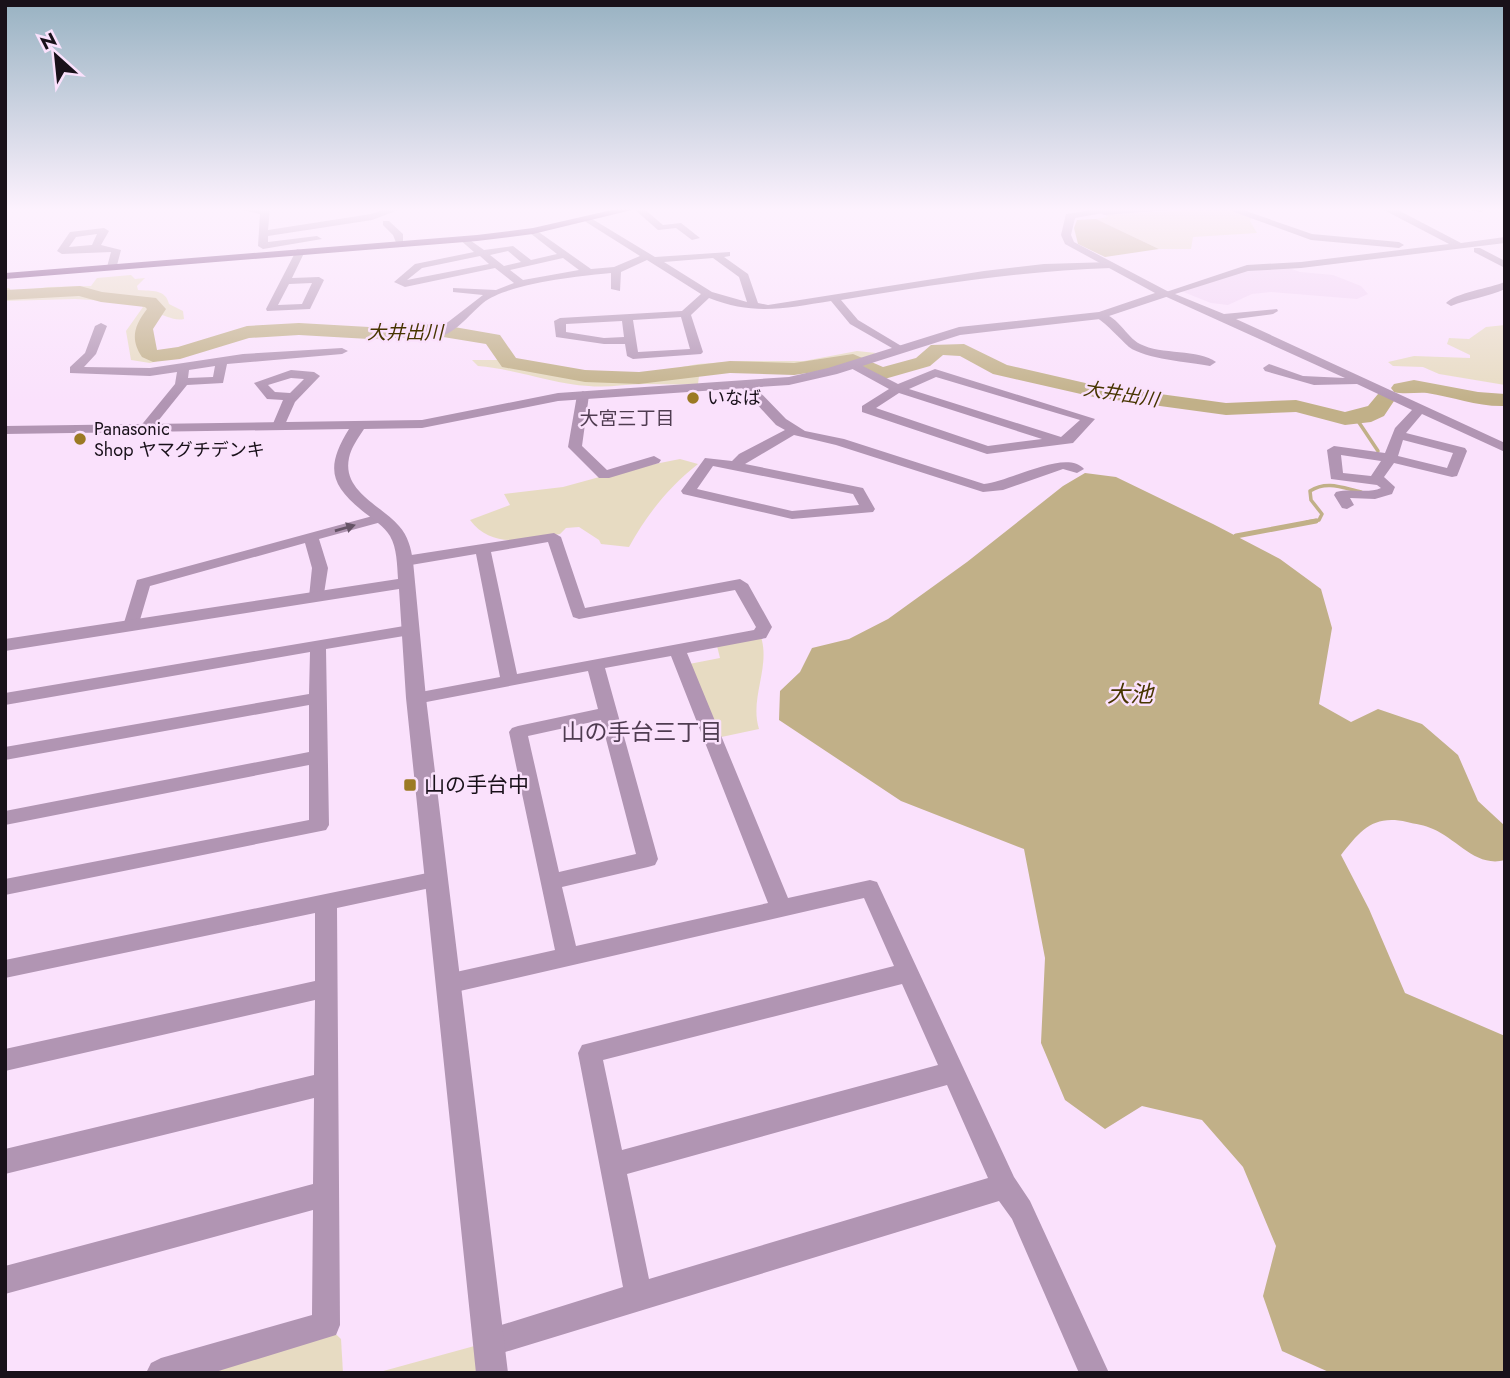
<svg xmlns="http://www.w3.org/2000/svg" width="1510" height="1378" font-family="Jost,'Noto Sans JP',sans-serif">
<rect width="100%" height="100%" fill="#fae1fc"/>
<polygon fill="#f1d3f4" points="1289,268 1300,272 1333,275 1361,286 1368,294 1357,299 1271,292 1252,294 1228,305 1211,303 1181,291 1244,271"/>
<g fill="#e7dbc2">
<polygon points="1223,209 1253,216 1250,221 1257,233 1193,237 1191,249 1159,249 1096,219 1107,217 1105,214"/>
<path d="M131 275 135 279 145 278 137 286 138 290C151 291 166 289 169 304L183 311 184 319C173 322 163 312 150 314L139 333 147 354 153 357 179 355 150 363 131 360 126 331 143 307 139 303 75 299 5 301V288H9L12 292 48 287 91 286 97 278Z"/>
<polygon points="1505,325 1505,385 1439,374 1423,367 1393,366 1388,362 1414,356 1470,358 1470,355 1447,344 1449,338 1469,339 1486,327"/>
<path d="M857 351 876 353C855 361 831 373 808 373 771 373 734 365 699 376L698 384C680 385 662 384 644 384 626 384 607 388 589 386 552 384 516 369 478 366L472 360H502L527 369 578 376 642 380 666 378 682 367 698 364 741 361H804Z"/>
<path d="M680 459 698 464C669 487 647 514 629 547L601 544 599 540 579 527 566 528 560 534C528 539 492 550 470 520L510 505 504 494 563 487 625 470Z"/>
<path d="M760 634C772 665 749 698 759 729L712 739 684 665 720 658 716 642Z"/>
<polygon points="326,1325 341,1339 343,1373 161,1373"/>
<polygon points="489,1342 492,1373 376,1373"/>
</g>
<g fill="#c1b088">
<polygon points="1096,219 1159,249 1105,257 1078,244 1074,228 1077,220"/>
<path d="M1085 473 1116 477 1213 524 1280 559 1321 589 1332 628 1319 704 1351 722 1378 709 1422 724 1458 755 1478 801 1505 826V860C1476 868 1457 839 1433 829 1425 825 1415 824 1407 822 1373 814 1360 831 1341 855L1369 909 1405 993 1505 1036V1373H1331L1282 1351 1263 1296 1276 1246 1243 1167 1202 1120 1142 1106 1105 1129 1065 1100 1041 1043 1045 958 1024 849 901 801 779 720 780 691 800 672 812 648 849 639 888 619 967 562 1063 486Z"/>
</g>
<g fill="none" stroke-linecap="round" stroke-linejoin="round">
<g stroke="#c1b088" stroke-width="3.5">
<polyline points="1356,418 1378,451"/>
<path d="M1307 522 1319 520 1322 514 1311 500 1310 491C1327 480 1343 488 1361 492"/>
</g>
<polyline stroke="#c1b088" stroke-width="5" points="1236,536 1316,521"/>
<g fill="#c1b088" fill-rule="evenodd">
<path d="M80 286 102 292 156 298 166 309 153 329 157 350 178 347 247 326 299 323 369 327 437 324 500 335 516 358 585 370 639 372 730 361 794 363 853 354 883 367 916 358 931 345 964 344 1007 365 1094 385 1226 403 1296 400 1345 412 1368 406 1378 394H1392L1396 398 1384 416 1371 422 1345 425 1296 412 1226 415 1094 397 993 374 960 356 943 355 930 366 881 380 854 366 794 375 730 373 639 384 585 382 502 367 486 344 437 336 369 339 299 335 249 338 180 359 153 362 142 357C130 339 134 326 147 309L145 307 101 302 79 296 5 300V290Z"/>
<path d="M1414 380 1478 392 1505 394V406C1478 407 1454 397 1427 393 1416 392 1405 395 1394 392L1391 388 1394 384Z"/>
</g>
<g fill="#b195b3" fill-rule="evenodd">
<polygon points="238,209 270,209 268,230 371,214 386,209 401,209 372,220 268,236 268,242 317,236 322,239 263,249 258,246 260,214"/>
<polygon points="634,209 644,209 663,225 681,223 700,238 692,240 676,228 658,230"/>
<polygon points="1103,209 1183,209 1104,215 1099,212"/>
<polygon points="1226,209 1240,209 1312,234 1399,242 1404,245 1399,248 1311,240"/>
<path d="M1382 209 1398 210 1461 243 1505 237V243L1301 268 1248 271 1175 294 1224 314 1277 309 1278 311 1273 314 1236 319 1505 443V452L1422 414 1406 433 1465 448 1467 451 1457 476 1452 477 1394 463 1384 477 1395 487 1392 494 1375 499 1350 498 1354 505 1347 509 1342 508 1334 495 1336 492C1351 488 1368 494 1381 488L1377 485 1331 479 1327 450 1334 446 1385 453 1395 428 1412 410 1357 384 1314 385 1265 371 1263 368 1269 364 1303 376 1345 378 1160 294 1247 265 1301 262 1449 244ZM1403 440 1453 453 1447 468 1398 456ZM1341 455 1381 461 1371 476 1343 473Z"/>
<polygon points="1466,209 1485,209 1481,212"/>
<path d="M589 217 655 257 730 252V256L724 257 748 274 758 303 768 305 984 271 1044 264 1111 262 1116 265 1111 268C1020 271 931 285 841 300L858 320 903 347V351L899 352 850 324 831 301C786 308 754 316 709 298L691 315 703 352 701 354 633 359 627 356 625 344H604L556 337 554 321 560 318 682 311 701 294 647 260 621 272 620 291 611 289V273C579 276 508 283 483 303 466 317 444 350 419 332L425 329H439L483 295 453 292V288L496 290 514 283 495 268 405 287 394 282 415 264 474 252 459 239 464 236 484 250 513 246 531 260 557 254 530 233 528 231 533 228 591 269 614 267 640 256 586 222 584 220ZM508 251 521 262 504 266 490 255ZM480 256 489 264 407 280 422 268ZM563 258 579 270 523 280 510 270ZM713 258 739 277 747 302 712 292 664 262ZM681 317 690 349 638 352 633 320ZM622 321 624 337 604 338 566 332V324Z"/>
<polygon points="383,221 389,221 403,234 403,245 397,245 393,235 383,225"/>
<path d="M104 228 109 231 101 245 121 250 116 269 107 267 111 252 62 254 57 251 70 232ZM97 234 92 245 69 247 76 237Z"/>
<polygon points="1474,248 1480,248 1505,261 1505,268 1474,252"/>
<path d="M297 249 305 251 292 278 319 277 324 280 310 309 267 311 266 309ZM312 283 302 304 278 305 289 284Z"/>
<path d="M1505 282V289C1488 297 1468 299 1451 306L1446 303C1455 293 1490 288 1505 282Z"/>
<path d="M1096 313C1116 311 1125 336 1140 344 1161 355 1199 349 1216 362L1210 366C1189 362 1145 359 1129 347 1118 337 1109 326 1096 317Z"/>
<path d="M101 323 107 326 96 354 84 367 150 368 243 354 342 348 348 351 342 354 227 364 223 383 187 385 150 431 145 432 139 428 175 384 177 372 150 376 70 373V367L85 353 95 326ZM215 366 213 377 188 378 189 370Z"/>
<path d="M847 362H855L898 384 935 369 1095 419 1073 443 987 454 862 412V406L889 389 847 366ZM936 377 1080 420 1061 437 909 389ZM899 393 1042 439 988 446 876 408Z"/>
<path d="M291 370 314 372 320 376 295 402 283 429H273L272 426 283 400 267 399 254 383ZM291 378 304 379 290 393 275 392 268 385Z"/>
<path d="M746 381 750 382 786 419 805 431 844 439 984 484C1010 482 1066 448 1084 469L1077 473 1063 469 1003 490 983 492 836 445 794 435 745 464 863 488 875 509 873 512 792 519 683 494 681 491 705 458 732 461 739 454 785 430 776 425 742 388V382ZM713 466 853 494 859 505 792 511 697 489Z"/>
<polygon points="583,391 589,395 582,446 607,470 654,456 661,460 659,463 609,478 599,478 568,447 577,395"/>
<polygon points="380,514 385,515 387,518 385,521 319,539 328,568 323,600 311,600 309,597 312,568 305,543 150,586 137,630 125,630 123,626 137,580"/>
<path d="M554 533 561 537 585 608 740 579 748 584 772 627 766 638 687 653 788 898 870 880 877 882 1014 1177 1030 1201 1109 1373H1079L1012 1219 999 1201 489 1357 479 1352 474 1342 479 1332 623 1287 578 1053 582 1045 894 966 864 898 447 994 439 991 436 984 439 977 447 974 555 950 509 732 512 728 518 726 598 709 588 671 416 704 410 702 407 698 410 694 500 677 476 554 405 566 397 561 405 556ZM548 542 573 617 579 619 735 590 756 627 754 630 517 674 491 552ZM671 656 768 903 576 946 562 887 648 867 655 865 658 859 605 668ZM601 720 636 854 559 872 528 736ZM902 984 938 1065 622 1150 603 1060ZM947 1085 988 1178 649 1279 627 1174Z"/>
<polygon points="410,625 418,630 416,634 326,649 329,825 326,830 5,895 5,879 309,820 309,765 5,825 5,811 309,752 309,705 5,760 5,747 309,694 310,652 5,705 5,693"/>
<polygon points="437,871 444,873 447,879 444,885 337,908 340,1325 336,1335 212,1373 146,1373 151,1363 161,1358 312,1315 313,1210 5,1294 5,1266 313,1184 314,1098 5,1174 5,1149 314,1075 315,1000 5,1071 5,1049 315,981 315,913 5,978 5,960"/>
</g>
<path fill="#b195b3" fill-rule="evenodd" d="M1100 209 1109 212 1075 218 1071 235 1074 242 1169 292V296L1100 319 960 335 837 374 789 385 558 401 422 428 364 429C358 438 351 448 349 458 342 491 381 505 399 526 408 536 411 548 413 561L426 698 508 1373H476L406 698 399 589 5 651V639L398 579C397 565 397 548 390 536 384 526 374 520 365 513 330 485 325 468 349 429L5 434V426L422 420 558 393 789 377 828 368 959 327 1099 312 1155 293 1065 244 1061 235 1066 214Z"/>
<polygon fill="#74407a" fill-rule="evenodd" points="616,209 636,209 533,234 477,241 5,279 5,273 477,235 533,228"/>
</g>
<defs><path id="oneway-solid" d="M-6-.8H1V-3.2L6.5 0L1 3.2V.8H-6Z" transform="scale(1.75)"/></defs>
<use fill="#655366" href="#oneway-solid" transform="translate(345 528) rotate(-16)"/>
<linearGradient id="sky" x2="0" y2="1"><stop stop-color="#98b2c2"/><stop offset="0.52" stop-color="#fdf2fe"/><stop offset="1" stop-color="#fdf2fe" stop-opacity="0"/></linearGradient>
<rect width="1510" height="402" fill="url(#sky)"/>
<g fill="#9b7a24" stroke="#fae1fc" stroke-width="2.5">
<circle cx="693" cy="398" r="7"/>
<circle cx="80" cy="439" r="7"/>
<rect x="403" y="778" width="14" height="14" rx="3.5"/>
</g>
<g text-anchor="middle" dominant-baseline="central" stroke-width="5" stroke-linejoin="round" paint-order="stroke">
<g font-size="18" fill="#19111a" stroke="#fae1fc" text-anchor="start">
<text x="707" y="398">いなば</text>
<text x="94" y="429">Panasonic<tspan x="94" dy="21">Shop ヤマグチデンキ</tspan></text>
</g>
<g font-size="19" font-style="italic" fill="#473500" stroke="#fae1fc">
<text x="405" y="332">大井出川</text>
<text transform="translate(1121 394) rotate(9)">大井出川</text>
</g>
<g font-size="19" fill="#4f3c51" stroke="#fae1fc">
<text x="627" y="418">大宮三丁目</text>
</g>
<g font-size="21" fill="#19111a" stroke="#fae1fc" text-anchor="start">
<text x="424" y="785">山の手台中</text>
</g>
<g font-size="23" font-style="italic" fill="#473500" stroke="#fae1fc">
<text x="1130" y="694">大池</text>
</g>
<g font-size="23" fill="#4f3c51" stroke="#fae1fc">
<text x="642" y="732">山の手台三丁目</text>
</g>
</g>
<rect width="1510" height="1378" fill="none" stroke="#19111a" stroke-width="14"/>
<g transform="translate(56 56) rotate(333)" stroke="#fae1fc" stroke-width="5" paint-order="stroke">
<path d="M0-5L12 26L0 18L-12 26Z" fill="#19111a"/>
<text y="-10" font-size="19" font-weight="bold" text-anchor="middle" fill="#19111a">N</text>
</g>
</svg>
